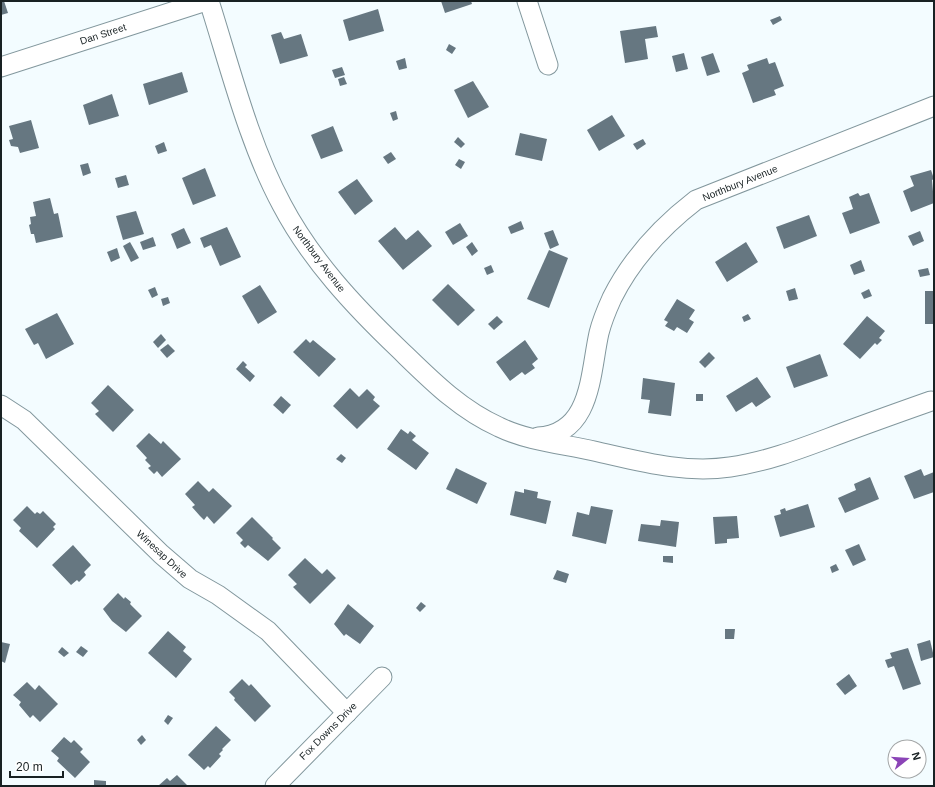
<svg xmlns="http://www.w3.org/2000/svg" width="935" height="787" font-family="Helvetica,sans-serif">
<rect width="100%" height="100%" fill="#f3fcff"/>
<g fill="#667781">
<polygon points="1,1 4,1 8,13 1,15"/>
<polygon points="441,1 471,1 472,4 445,13"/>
<polygon points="378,9 384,31 349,41 343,20"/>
<polygon points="780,16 782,20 773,25 770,20"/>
<polygon points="656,26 658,37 645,39 648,59 625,63 620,31"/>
<polygon points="281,32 284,39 301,34 308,56 280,64 271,35"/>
<polygon points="449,44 456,48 452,54 446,50"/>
<polygon points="684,53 688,69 676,72 672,56"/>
<polygon points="713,53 720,72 707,76 701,57"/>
<polygon points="405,58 407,68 399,70 396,61"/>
<polygon points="767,58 769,64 775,62 784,86 774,90 776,95 753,103 742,73 749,70 747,65"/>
<polygon points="342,67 345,75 335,78 332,70"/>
<polygon points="182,72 188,92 149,105 143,84"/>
<polygon points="344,77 347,84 340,86 338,79"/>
<polygon points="473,81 489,107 468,118 454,90"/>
<polygon points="112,94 119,116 89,125 83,105"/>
<polygon points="396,111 398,119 393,121 390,113"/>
<polygon points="612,115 625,136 599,151 587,130"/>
<polygon points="31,120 39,148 20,153 18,147 11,146 9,140 13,139 9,126"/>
<polygon points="333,126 343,151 321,159 311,135"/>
<polygon points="520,133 547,139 542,161 515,155"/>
<polygon points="458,137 465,144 461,148 454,142"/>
<polygon points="643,139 646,144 637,150 633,144"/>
<polygon points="164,142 167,151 158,154 155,146"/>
<polygon points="391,152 396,159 388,164 383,157"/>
<polygon points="459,159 465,162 461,169 455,165"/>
<polygon points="88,163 91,173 83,176 80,165"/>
<polygon points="205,168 216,196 193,205 182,178"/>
<polygon points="931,170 934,179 932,180 934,203 911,212 903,191 914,186 910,176"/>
<polygon points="126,175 129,185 118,188 115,178"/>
<polygon points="357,179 373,201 355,215 338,192"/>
<polygon points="858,193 860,196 869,193 880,223 850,234 842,213 853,209 849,197"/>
<polygon points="50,198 54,214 58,213 63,237 36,243 34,234 31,234 29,225 31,224 30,217 36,216 33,202"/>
<polygon points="136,211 144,234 123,240 116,216"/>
<polygon points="809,215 817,236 784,249 776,227"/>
<polygon points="521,221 524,229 511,234 508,227"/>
<polygon points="460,223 468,236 453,245 445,232"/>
<polygon points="227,227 241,257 220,266 211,245 204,248 200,238"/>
<polygon points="395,227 406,240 418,230 432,246 403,270 378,241"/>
<polygon points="184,228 191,243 177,249 171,234"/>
<polygon points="553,230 559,245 550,249 544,233"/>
<polygon points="920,231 924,241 913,246 908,236"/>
<polygon points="153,237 156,246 143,250 140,242"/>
<polygon points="130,242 139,258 131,262 123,246"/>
<polygon points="472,242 478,251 472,256 466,247"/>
<polygon points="746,242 758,262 727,282 715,262"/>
<polygon points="117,248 120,258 111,262 107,252"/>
<polygon points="549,250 568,258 549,308 527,299"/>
<polygon points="861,260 865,271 854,275 850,265"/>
<polygon points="491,265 494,272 487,275 484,268"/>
<polygon points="928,268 930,275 920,277 918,270"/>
<polygon points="448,284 475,310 458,326 432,300"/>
<polygon points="260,285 277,312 258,324 242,296"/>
<polygon points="155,287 158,295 152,298 148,290"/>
<polygon points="795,288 798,299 789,301 786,291"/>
<polygon points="869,289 872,296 864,299 861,293"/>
<rect x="925" y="291" width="9" height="33"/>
<polygon points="168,297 170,303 163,306 161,299"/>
<polygon points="677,299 695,310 689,319 694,322 687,333 677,327 674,331 665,326 668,322 664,320"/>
<polygon points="57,313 74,344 46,359 38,343 34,345 25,329"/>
<polygon points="748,314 751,319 744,322 742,317"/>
<polygon points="497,316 503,322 494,330 488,324"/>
<polygon points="867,316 885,331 879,338 882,340 877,345 875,343 860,359 843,344"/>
<polygon points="161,334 166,340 158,348 153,342"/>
<polygon points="306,339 310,343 313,340 336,359 319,377 293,352"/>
<polygon points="525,340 538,359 532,364 535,368 525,375 522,372 510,381 496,362"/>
<polygon points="168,344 175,351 167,358 160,350"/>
<polygon points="709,352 715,358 705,368 699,362"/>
<polygon points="820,354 828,376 794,388 786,367"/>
<polygon points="243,361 247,365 245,367 255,376 250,382 236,369"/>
<polygon points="757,377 771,397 756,407 752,402 736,412 726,396"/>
<polygon points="643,378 675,383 671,416 648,413 650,400 641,399"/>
<polygon points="108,385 134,410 113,432 95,414 99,411 91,403"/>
<polygon points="350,388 359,397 367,389 375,397 373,400 380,406 357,429 333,406"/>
<rect x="696" y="394" width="7" height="7"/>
<polygon points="281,396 291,405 283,414 273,405"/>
<polygon points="401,429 408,434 410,431 416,436 412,440 429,453 416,470 387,449"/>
<polygon points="149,433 161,444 163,441 181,459 162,477 157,471 154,474 148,468 151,466 145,460 147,458 136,446"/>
<polygon points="341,454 346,458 342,463 336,459"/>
<polygon points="456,468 487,483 477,504 446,489"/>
<polygon points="921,469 924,476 934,472 934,492 914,499 904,476"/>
<polygon points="870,477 879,499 845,513 838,498 856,490 854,484"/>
<polygon points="198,481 209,492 213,488 232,506 214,524 207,516 204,520 200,516 192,507 195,505 185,494"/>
<polygon points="524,489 538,492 537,498 551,501 546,524 510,515 515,491 524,493"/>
<polygon points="808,504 815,527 780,537 774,516 781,514 780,510 785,508 786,511"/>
<polygon points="27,506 35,514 37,512 40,514 43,511 56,524 53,527 55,529 37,548 19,531 21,528 13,520"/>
<polygon points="591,506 613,510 606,544 572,536 577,512 589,515"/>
<polygon points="737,516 739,538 727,539 727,543 715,544 713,517"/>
<polygon points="252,517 273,538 272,539 281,548 268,561 248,545 245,548 240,543 243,540 236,533"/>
<polygon points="661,520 679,522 676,547 638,541 641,524 660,526"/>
<polygon points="859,544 866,560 853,566 845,550"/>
<polygon points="73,545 91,565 84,572 86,575 79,582 77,580 71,585 52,565"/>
<polygon points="663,556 673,556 673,563 663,562"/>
<polygon points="305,558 322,574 327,569 336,578 310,604 293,587 297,584 288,575"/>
<polygon points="836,564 839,570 832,573 830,567"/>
<polygon points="557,570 569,574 566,583 553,579"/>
<polygon points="118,593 124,599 125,597 131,602 130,604 142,616 126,632 112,621 103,609"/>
<polygon points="421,602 426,606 420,612 416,608"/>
<polygon points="348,604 374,626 360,644 346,634 344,636 334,624"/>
<polygon points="725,629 735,629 734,639 725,639"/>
<polygon points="168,631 186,647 183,651 192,659 176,678 148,653"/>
<polygon points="930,640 934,657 921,661 917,644"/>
<polygon points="1,642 10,644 5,663 1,661"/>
<polygon points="81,646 88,651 83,657 76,652"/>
<polygon points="62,647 69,653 64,657 58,652"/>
<polygon points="908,648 921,684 903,690 894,666 888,668 885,660 892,658 890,653"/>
<polygon points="849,674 857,686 845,695 836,684"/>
<polygon points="242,679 249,686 251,684 271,706 255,722 234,700 235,698 229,692"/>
<polygon points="27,682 35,690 39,685 58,704 40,722 33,715 30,718 19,705 21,702 13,695"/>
<polygon points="168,715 173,718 168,725 164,721"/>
<polygon points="216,726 231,740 222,749 223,750 219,754 221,756 210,768 208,766 204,770 188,755"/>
<polygon points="142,735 146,740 141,745 137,740"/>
<polygon points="64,737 71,743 74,740 83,749 80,752 90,762 75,778 57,761 59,758 51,751"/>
<polygon points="177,775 188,786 158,786 167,778 170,781"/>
<polygon points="94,780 106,781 106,786 94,786"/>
</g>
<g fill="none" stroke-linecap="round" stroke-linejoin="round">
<defs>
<g id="street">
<path d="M209 1C230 67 249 144 282 205 311 260 354 306 399 349 430 379 459 409 499 427 528 441 563 444 594 451 639 461 684 474 730 467 765 462 797 450 829 438 863 425 897 413 931 401"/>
<polyline points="527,1 548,65"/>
<polyline points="1,67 206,1"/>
<polyline points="1,405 24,420 161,554 190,579 218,595 268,631 347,713"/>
<path d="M538 437C592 434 590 373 599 333 602 321 607 309 612 298 632 258 661 227 696 200L934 106"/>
<polyline points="275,786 382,677"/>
</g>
</defs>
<use href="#street" stroke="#82979d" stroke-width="21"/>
<use href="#street" stroke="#fff" stroke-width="19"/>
</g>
<g text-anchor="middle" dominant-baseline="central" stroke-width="3" stroke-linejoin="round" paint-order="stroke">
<g font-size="10" fill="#182123" stroke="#fff">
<text transform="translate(103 34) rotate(-18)">Dan Street</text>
<text transform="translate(740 183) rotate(-22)">Northbury Avenue</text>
<text transform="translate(319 259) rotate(53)">Northbury Avenue</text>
<text transform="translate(162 554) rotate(43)">Winesap Drive</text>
<text transform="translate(328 731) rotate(-45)">Fox Downs Drive</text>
</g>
</g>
<rect width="935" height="787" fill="none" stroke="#182123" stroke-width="4"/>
<g transform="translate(907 759) rotate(73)"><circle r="19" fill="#ffffff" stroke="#a3a6a7"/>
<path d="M0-3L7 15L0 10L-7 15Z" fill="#8b44b7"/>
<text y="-6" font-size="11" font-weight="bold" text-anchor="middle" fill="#182123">N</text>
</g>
<path d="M10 771v6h53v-6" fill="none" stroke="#182123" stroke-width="2"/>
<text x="16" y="771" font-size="12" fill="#182123" stroke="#ffffff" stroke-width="3" paint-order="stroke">20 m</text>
</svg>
